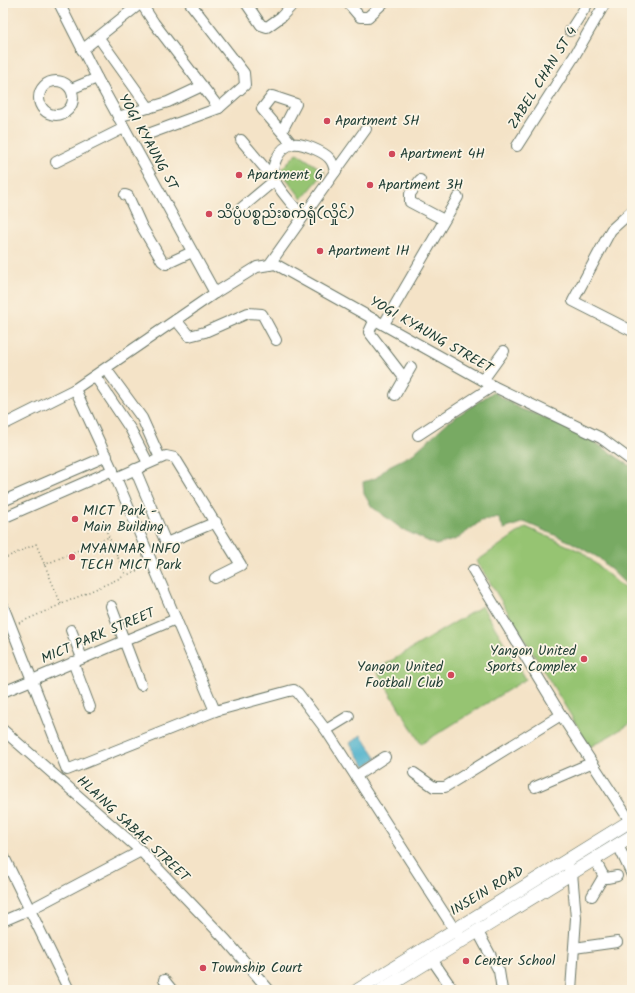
<svg xmlns="http://www.w3.org/2000/svg" width="635" height="993" font-family="Kalam,'Noto Sans Myanmar',sans-serif">
<rect width="100%" height="100%" fill="#fcf5e5"/>
<filter id="ink" filterUnits="userSpaceOnUse"><feTurbulence type="fractalNoise" baseFrequency=".025" numOctaves="2"/><feDisplacementMap in="SourceGraphic" scale="8" xChannelSelector="R" yChannelSelector="G"/><feConvolveMatrix kernelMatrix="1 2 1 2 8 2 1 2 1" color-interpolation-filters="sRGB"/></filter>
<filter id="wash" filterUnits="userSpaceOnUse"><feTurbulence type="fractalNoise" baseFrequency=".012" numOctaves="4" result="noise"/><feDisplacementMap in="SourceGraphic" scale="16" xChannelSelector="R" yChannelSelector="G"/><feGaussianBlur stdDeviation="0.9" result="paint"/><feColorMatrix in="noise" values="0 0 0 0 0 0 0 0 0 0 0 0 0 0 0 0 0 1.4 0 .05"/><feComposite in="paint" operator="in"/></filter>
<g filter="url(#wash)">
<rect width="100%" height="100%" fill="#f4e3c7"/>
<g fill="#96c472" stroke="#5a8053">
<polygon points="297,153 325,172 302,199 280,170"/>
<polygon points="526,527 582,552 632,595 632,723 590,747 477,561"/>
<polygon points="482,606 526,679 421,744 376,670"/>
</g>
<polygon fill="#78aa64" stroke="#4c744c" points="493,392 521,409 572,427 632,467 632,590 599,558 571,542 524,522 504,529 498,517 481,521 457,539 436,545 402,529 372,507 364,494 363,482 376,478 389,466 413,454 448,422"/>
<polygon fill="#4cb0cb" stroke="#367680" points="361,735 377,758 365,766 350,743"/>
</g>
<g filter="url(#ink)">
<g fill="none" stroke-linecap="round" stroke-linejoin="round">
<defs>
<g id="minor">
<polyline points="59,3 97,78 215,293"/>
<polyline points="141,3 154,23 219,108"/>
<polyline points="246,3 261,25 267,27 281,17 294,3"/>
<polyline points="348,3 360,17 368,17 383,3"/>
<polyline points="570,31 588,3"/>
<polyline points="99,38 149,108"/>
<polyline points="82,50 141,3"/>
<circle cx="56" cy="98" r="17"/>
<polyline points="71,89 97,78"/>
<polyline points="118,117 168,102 202,86"/>
<polyline points="282,131 296,104 272,96 262,109 292,144"/>
<polyline points="151,133 219,108 245,85 244,73 190,3"/>
<polyline points="517,146 575,55 605,3"/>
<polyline points="56,162 124,128"/>
<polyline points="335,172 366,129"/>
<polyline points="420,180 410,194 410,202 444,220"/>
<polyline points="125,195 128,196 142,227 162,261 166,264 192,252"/>
<polyline points="239,210 275,180 241,140"/>
<polyline points="632,211 611,230 573,301 632,331"/>
<path d="M269 265 335 172C334 166 333 162 329 158 324 152 301 142 293 144 279 147 269 167 275 181 282 194 294 206 303 217"/>
<polyline points="375,319 369,332 405,379"/>
<polyline points="176,320 189,336 205,332 248,313 262,314 276,340"/>
<polyline points="384,324 458,197"/>
<polyline points="106,369 142,418 160,458"/>
<polyline points="95,376 131,430 148,463"/>
<polyline points="483,380 504,351"/>
<polyline points="75,389 116,478 215,711 289,691 294,690 298,693 326,730 458,935"/>
<polyline points="395,395 411,367"/>
<polyline points="3,425 75,389 215,293 257,267 275,264 493,386 601,438 632,461"/>
<polyline points="418,435 493,386"/>
<polyline points="135,469 166,543 216,522"/>
<polyline points="116,478 166,456 175,458 241,565 215,578"/>
<polyline points="3,501 107,456"/>
<polyline points="3,518 113,470"/>
<polyline points="473,570 561,715 630,821"/>
<polyline points="3,606 32,680 176,619"/>
<polyline points="111,606 141,685"/>
<polyline points="71,630 82,658"/>
<polyline points="73,662 90,707"/>
<polyline points="3,692 32,680 67,770 215,711"/>
<polyline points="3,730 141,851 226,940 269,990"/>
<polyline points="326,730 349,716"/>
<polyline points="414,773 434,787 445,787 561,715"/>
<polyline points="356,776 385,757"/>
<polyline points="535,787 591,763"/>
<polyline points="618,845 632,875"/>
<polyline points="3,855 69,990"/>
<polyline points="595,860 603,875"/>
<polyline points="569,869 572,873 576,918 571,990"/>
<polyline points="607,878 617,876"/>
<polyline points="592,896 602,879"/>
<polyline points="3,921 31,909 141,851"/>
<polyline points="477,930 499,971 502,990"/>
<polyline points="574,948 617,942"/>
<polyline points="431,958 453,990"/>
<polyline points="164,980 172,990"/>
</g>
<g id="major">
<polyline points="358,990 632,820"/>
<polyline points="382,990 632,836"/>
</g>
</defs>
<use href="#minor" stroke="#6a7767" stroke-width="12"/>
<use href="#major" stroke="#6a7767" stroke-width="14"/>
<g stroke="#6a7767" stroke-width="1.5" stroke-dasharray="1 3" stroke-linecap="butt">
<polyline points="102,521 126,576"/>
<polyline points="3,559 36,544 61,604"/>
<polyline points="44,565 109,537"/>
<polyline points="19,623 145,567"/>
</g>
<use href="#minor" stroke="#fff" stroke-width="10"/>
<use href="#major" stroke="#fff" stroke-width="13"/>
</g>
</g>
<g fill="#d1495b" stroke="#fcf5e5" stroke-width="1.5">
<circle cx="327" cy="121" r="4"/>
<circle cx="392" cy="154" r="4"/>
<circle cx="239" cy="175" r="4"/>
<circle cx="370" cy="185" r="4"/>
<circle cx="209" cy="214" r="4"/>
<circle cx="320" cy="251" r="4"/>
<circle cx="75" cy="519" r="4"/>
<circle cx="72" cy="557" r="4"/>
<circle cx="584" cy="659" r="4"/>
<circle cx="451" cy="675" r="4"/>
<circle cx="466" cy="961" r="4"/>
<circle cx="203" cy="968" r="4"/>
</g>
<g text-anchor="middle" dominant-baseline="central" stroke-width="3.5" stroke-linejoin="round" paint-order="stroke">
<g font-size="14" fill="#1f3d34" stroke="#fcf5e5">
<text transform="translate(543 78) rotate(-58)">ZABEL CHAN ST 4</text>
<text transform="translate(148 142) rotate(61)">YOGI KYAUNG ST</text>
<text transform="translate(431 335) rotate(30)">YOGI KYAUNG STREET</text>
<text transform="translate(98 636) rotate(-23)">MICT PARK STREET</text>
<text transform="translate(133 829) rotate(43)">HLAING SABAE STREET</text>
<text transform="translate(487 891) rotate(-31)">INSEIN ROAD</text>
</g>
<g font-size="14" fill="#1f3d34" stroke="#fcf5e5" text-anchor="start">
<text x="335" y="121">Apartment 5H</text>
<text x="400" y="154">Apartment 4H</text>
<text x="247" y="175">Apartment G</text>
<text x="378" y="185">Apartment 3H</text>
<text x="217" y="214">သိပ္ပံပစ္စည်းစက်ရုံ(လှိုင်)</text>
<text x="328" y="251">Apartment 1H</text>
<text x="83" y="511">MICT Park -<tspan x="83" dy="16">Main Building</tspan></text>
<text x="80" y="549">MYANMAR INFO<tspan x="80" dy="16">TECH MICT Park</tspan></text>
<text x="576" y="651" text-anchor="end">Yangon United<tspan x="576" dy="16">Sports Complex</tspan></text>
<text x="443" y="667" text-anchor="end">Yangon United<tspan x="443" dy="16">Football Club</tspan></text>
<text x="474" y="961">Center School</text>
<text x="211" y="968">Township Court</text>
</g>
</g>
<rect width="635" height="993" fill="none" stroke="#fcf5e5" stroke-width="16"/>
</svg>
